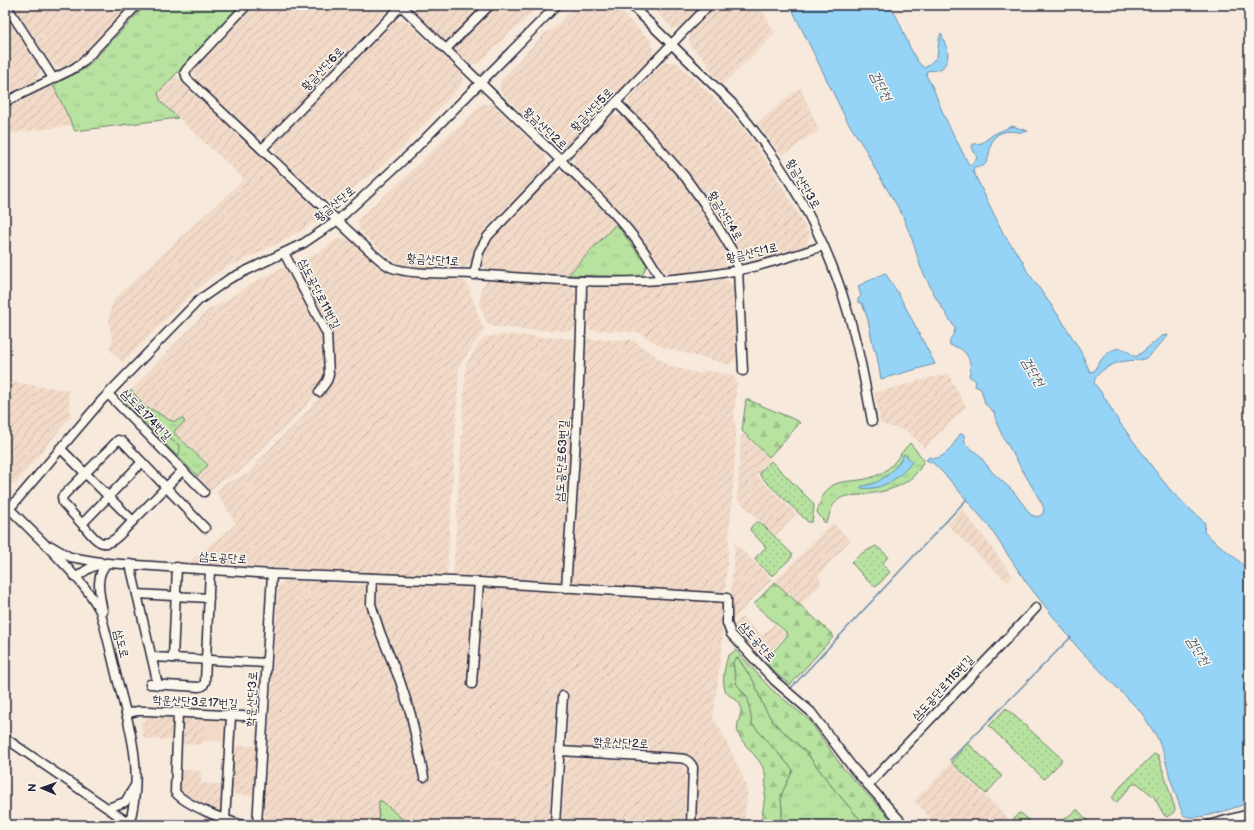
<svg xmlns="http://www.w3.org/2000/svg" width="1254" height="830" font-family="'Balsamiq Sans','Poor Story',sans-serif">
<defs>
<pattern id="industrial-furrows" width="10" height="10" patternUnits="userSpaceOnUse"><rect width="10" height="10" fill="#f2dac8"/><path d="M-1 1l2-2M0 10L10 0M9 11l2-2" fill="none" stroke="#cfbbad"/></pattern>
<pattern id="grass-tufts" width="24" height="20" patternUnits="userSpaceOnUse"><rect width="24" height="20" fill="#b7e29f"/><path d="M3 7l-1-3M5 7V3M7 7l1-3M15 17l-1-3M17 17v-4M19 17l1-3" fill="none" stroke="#9dc28a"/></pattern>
<pattern id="forest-firs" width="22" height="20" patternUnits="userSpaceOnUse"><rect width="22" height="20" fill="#b7e29f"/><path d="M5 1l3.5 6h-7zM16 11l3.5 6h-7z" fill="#9dc28a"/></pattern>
<pattern id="garden-dots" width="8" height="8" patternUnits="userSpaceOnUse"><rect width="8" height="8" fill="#b7e29f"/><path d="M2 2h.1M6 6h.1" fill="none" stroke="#9dc28a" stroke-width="1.8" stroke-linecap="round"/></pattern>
</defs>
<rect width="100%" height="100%" fill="#f7eadc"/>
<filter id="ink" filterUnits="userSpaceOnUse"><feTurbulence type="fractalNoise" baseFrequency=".025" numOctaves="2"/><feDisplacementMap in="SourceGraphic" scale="8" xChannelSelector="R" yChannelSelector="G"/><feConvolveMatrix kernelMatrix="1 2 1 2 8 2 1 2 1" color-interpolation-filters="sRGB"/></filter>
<g filter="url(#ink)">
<polygon fill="#f2dac8" points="205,717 227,719 227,742 203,741"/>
<g fill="url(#industrial-furrows)">
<polygon points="13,5 130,5 81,56 73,62 61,68 51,64"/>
<polygon points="255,5 386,5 387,11 266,138 256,137 195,80 194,69"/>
<polygon points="415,5 540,5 520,25 510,32 480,63 470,64 415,12"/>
<polygon points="576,5 614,5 653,43 653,56 566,146 557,147 500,91 500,81 544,34 554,28"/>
<polygon points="654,5 760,5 775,34 723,84 715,77 706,63 690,45 689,36 679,28 672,28 652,7"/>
<polygon points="5,15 40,69 37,80 5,96"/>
<polygon points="394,21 406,21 463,74 462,85 400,150 376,172 362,180 339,202 329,202 276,155 274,144"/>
<polygon points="664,62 676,62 729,112 750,137 774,172 795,208 810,236 805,247 752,262 742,257 728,232 694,181 673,155 630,109 629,99"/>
<polygon points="174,75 318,211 317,221 283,241 244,260 224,268 214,275 177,308 123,363 109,349 113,341 109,326 109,319 111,307 115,298 244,179 161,102 158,93"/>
<polygon points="53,85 72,124 69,126 5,134 5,110"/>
<polygon points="800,87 819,130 782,156 757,123"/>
<polygon points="481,104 493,104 546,156 546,167 485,230 477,243 471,262 463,269 413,267 396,262 381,251 359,230 357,220 404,178 449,134 459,127"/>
<polygon points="622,115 668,165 684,184 700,207 729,256 724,267 673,275 663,270 638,234 618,210 574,164 574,153 609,116"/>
<polygon points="554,173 567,173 616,224 568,275 487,271 482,263 484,253 490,241"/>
<polygon points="337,239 349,239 379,266 393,274 409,277 463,280 468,285 479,317 483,326 484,330 462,362 459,369 447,577 187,563 236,524 217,493 220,488 223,484 247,474 278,440 297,423 332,381 333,367 331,337 297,269 300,262 320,251"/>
<polygon points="282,268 289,270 324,335 326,351 325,379 314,396 296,417 274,437 243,469 238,473 219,482 211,491 198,476 208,464 174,433 175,430 184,422 182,419 176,421 171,421 155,411 145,407 131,390 208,310 227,300 247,286"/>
<polygon points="723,278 733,285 736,359 730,365 662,347 641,334 635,332 591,330 587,325 587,292 594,286 652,286"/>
<polygon points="488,281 569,285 576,292 575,326 570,331 531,330 495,327 486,322 480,304 481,288"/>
<polygon points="514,335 579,339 563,584 454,578 453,576 466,364 478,344 486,336"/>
<polygon points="585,339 633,340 670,366 701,374 703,370 732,375 737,380 734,418 736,431 735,459 725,593 724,595 570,584"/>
<polygon points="948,373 966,407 925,448 907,431 881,424 874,393"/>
<polygon points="5,381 68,390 71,416 16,483 11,484 5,479"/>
<polygon points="743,434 770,459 756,475 796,514 775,536 737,499 741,435"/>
<polygon points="962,508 1013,576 1007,582 947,525 951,520"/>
<polygon points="832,523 834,524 850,540 820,574 819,577 822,583 801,604 775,581"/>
<polygon points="735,543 772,579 731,622 730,621 730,603"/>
<polygon points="284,580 367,585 377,581 662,597 716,601 722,603 723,605 723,623 722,649 713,718 723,734 747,786 747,796 744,825 695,825 697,768 695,761 691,757 681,754 572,747 567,741 569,691 557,692 549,825 409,825 381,801 379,801 378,825 266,825 264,805 278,586"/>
<polygon points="742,617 763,636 774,623 785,634 762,661 740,639 732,628"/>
<polygon points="149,715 171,717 174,720 172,740 144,739 141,723"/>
<polygon points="186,717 205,718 203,745 180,744 181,721"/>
<polygon points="233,745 256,746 253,796 230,794"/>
<polygon points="571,758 681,764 687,771 684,825 561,825 565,764"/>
<polygon points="951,763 1008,818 1001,825 927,825 932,819 914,801"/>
<polygon points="178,769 201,771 201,783 224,785 222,812 219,814 178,792"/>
</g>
<g fill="url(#grass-tufts)" stroke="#6c826d">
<polygon points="146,5 241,5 158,93 161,102 178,118 75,131 53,85 86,68"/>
<polygon points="616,224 647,265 641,277 568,275"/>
<path d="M131 390 145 407 155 411 171 421H176L182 418 185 422 175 430 174 433 208 465 198 476 178 457 179 454C172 441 165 427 154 418 146 412 138 408 131 401H126L125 403 123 398Z"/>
<path d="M910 443 924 460C913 487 886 492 860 495 853 496 845 495 839 499 831 505 830 512 828 520L825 523 817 512C829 468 850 489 880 474 893 468 900 453 910 443Z"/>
<polygon points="738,658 754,682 763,705 773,722 806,752 833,788 865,825 779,825 782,813 781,795 793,770 752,724 746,695 738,687 735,680 733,660"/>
<polygon points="379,801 382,801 409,825 378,825"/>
</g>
<g fill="url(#forest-firs)" stroke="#6c826d">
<polygon points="746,399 798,421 800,423 769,457 742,431"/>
<polygon points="127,400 130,400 139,409 158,421 170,439 179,445 180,450 178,457 125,403"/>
<polygon points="775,582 834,636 790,685 773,671 767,663 774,651 786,637 786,632 754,604"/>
<path d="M736 650 771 689 802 714 810 721 843 768 896 825H865L833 788 806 752 773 722 763 705 754 682 738 658H737L733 662 736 683 748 699 752 724 793 770 781 795 782 813 779 825H761C762 811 768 785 765 773 761 758 745 748 739 735 734 725 742 717 741 708 740 699 730 698 726 692 721 683 725 665 728 656Z"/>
</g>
<g fill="url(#garden-dots)" stroke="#6c826d">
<polygon points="771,461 813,503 814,506 812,522 808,522 760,476 760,472"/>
<polygon points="756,522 761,523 792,554 792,557 773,575 771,575 755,560 756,557 766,547 750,530 751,527"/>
<polygon points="876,546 887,555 888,557 882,564 890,572 876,587 867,580 851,562 864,552"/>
<polygon points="1006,708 1061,758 1061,762 1044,779 989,726"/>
<polygon points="967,744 969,744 1001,775 1001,777 986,794 951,762"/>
<polygon points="1154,754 1158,755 1175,809 1174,812 1167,817 1164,815 1154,797 1137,783 1133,784 1117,802 1115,802 1112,798 1121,786"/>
<polygon points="1077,810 1078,810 1091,825 1065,825 1063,822 1064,819"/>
<polygon points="1019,813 1022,814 1035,825 1008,825"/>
</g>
<g fill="#96d4f7" stroke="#688dac">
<path d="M790 5H886C889 8 893 10 895 14 902 25 913 63 925 68L937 57 939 40 941 33 942 34C943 44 952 51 946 62 945 65 943 68 940 69 936 71 931 70 927 71L926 75 933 88 944 116 969 165H971L977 158 972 147 973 144 982 143 994 134 1012 126 1028 131C1018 135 1010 127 997 135 987 142 992 161 983 166 981 167 977 166 974 167L973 171 1004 235 1022 260 1027 271 1061 319 1081 352 1090 372 1094 371C1099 362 1110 345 1123 349 1128 350 1131 355 1136 357L1162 336 1168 335 1167 337C1159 344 1154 354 1144 359 1138 361 1132 360 1126 361 1115 362 1095 371 1094 383L1105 398 1117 419 1159 476 1172 492 1205 523 1204 532C1218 546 1237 556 1249 572V803C1234 807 1196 823 1183 815L1170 778 1164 754 1157 737 1141 712 1078 648 1026 582 988 525 948 478 933 463 926 460 929 457C943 463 953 445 960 434H962L964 435 965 443 968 446 978 454 993 473 1013 491 1031 515 1037 517 1043 514 1044 508 1041 502 1002 435 997 424 994 412 985 404 981 389 975 386 976 381 969 376C972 367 970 356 962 350 959 347 954 347 950 345 948 338 955 335 955 328L936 298 921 268 913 242 902 214 875 169 867 152 846 119Z"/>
<polygon points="885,273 898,293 935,364 881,379 876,351 874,350 868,320 862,303 858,302 858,299 861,296 858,286"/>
<path d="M904 454 912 461V462C900 478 881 491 861 488L862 486C881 484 896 470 904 454Z"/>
</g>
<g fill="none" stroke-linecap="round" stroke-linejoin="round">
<g stroke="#688dac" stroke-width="1.5">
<polyline points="791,688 967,499"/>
<polyline points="950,760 1071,637"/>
</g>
<defs>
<g id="minor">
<polyline points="6,5 53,78"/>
<path d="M247 5 187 69 185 72 187 79 373 254C378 258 384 264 390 267 408 275 452 273 474 274 540 279 607 285 673 279 705 276 738 272 768 263 787 258 805 252 823 246"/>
<path d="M400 5C451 54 502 103 552 152 592 191 636 229 661 280"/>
<path d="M631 5 732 103C782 162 824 231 846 306 858 344 865 382 872 421"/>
<polyline points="446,49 490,5"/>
<polyline points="5,102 71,70 82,63 137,5"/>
<polyline points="616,102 640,126 685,177 703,202 733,252 738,270 743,371"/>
<polyline points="262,149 402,5"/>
<polyline points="284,253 327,334 329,375 327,381 319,392"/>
<polyline points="474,275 479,252 488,236 709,5"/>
<polyline points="108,394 204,492"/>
<polygon points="118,440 122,441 142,462 82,524 63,503 62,497"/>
<polyline points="60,448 133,521 183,470"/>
<polyline points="142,462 205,528"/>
<path d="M5 504C24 524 45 543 64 564 77 578 91 593 100 611 107 634 112 658 118 682 131 731 144 773 129 825"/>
<polyline points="5,514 102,400 199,300 229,279 304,243 338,220 412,152 557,5"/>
<path d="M82 524C87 529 93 539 100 542 112 548 125 528 133 521"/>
<polyline points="51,546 70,557 100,562"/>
<polyline points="130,564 158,685"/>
<polyline points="177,567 173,658 266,663"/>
<path d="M76 578C86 569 94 565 107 563L272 574 479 582 727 598V623L731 634 775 681 811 712 853 768 904 825"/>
<polyline points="372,578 371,604 380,632 400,681 411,715 424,777"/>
<path d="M566 588C573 485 581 383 582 281"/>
<polyline points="137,594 209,598"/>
<path d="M103 612C100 595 94 577 107 563"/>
<polyline points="152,657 173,658"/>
<polyline points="150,684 199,687 203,686 205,682 210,570"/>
<polyline points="472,684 479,582"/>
<path d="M178 713 175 792C185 805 227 821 243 825"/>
<polyline points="126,714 137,711 149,711 263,717"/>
<polyline points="5,738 129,823 135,825"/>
<path d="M560 751 675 758C683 758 689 759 693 767L691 825"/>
<polyline points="868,785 1036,608"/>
<polyline points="108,808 125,802 134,787"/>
<polyline points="225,820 231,716"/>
<polyline points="257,825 272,574"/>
<polyline points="555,825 563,696"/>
<polyline points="1208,825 1249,814"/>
</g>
</defs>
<use href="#minor" stroke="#22223b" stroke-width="11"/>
<use href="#minor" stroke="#fbf7ec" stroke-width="8"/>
</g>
</g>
<g text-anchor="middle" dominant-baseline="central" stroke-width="3" stroke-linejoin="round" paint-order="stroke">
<g font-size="12" fill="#22223b" stroke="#fbf7ec">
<text transform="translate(323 69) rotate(-46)">황금산단6로</text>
<text transform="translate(592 110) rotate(-46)">황금산단5로</text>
<text transform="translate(545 129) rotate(44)">황금산단2로</text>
<text transform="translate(803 184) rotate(60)">황금산단3로</text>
<text transform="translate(335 204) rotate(-39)">황금산단로</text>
<text transform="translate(725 216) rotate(59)">황금산단4로</text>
<text transform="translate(752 253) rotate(-13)">황금산단1로</text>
<text transform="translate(433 260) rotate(4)">황금산단1로</text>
<text transform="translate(319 294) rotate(63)">삼도공단로11번길</text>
<text transform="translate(146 415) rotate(46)">삼도로174번길</text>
<text transform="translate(562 461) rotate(-87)">삼도공단로63번길</text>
<text transform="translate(223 558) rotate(4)">삼도공단로</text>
<text transform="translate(757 642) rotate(49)">삼도공단로</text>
<text transform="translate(121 644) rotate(76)">삼도로</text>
<text transform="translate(943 688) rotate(-47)">삼도공단로115번길</text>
<text transform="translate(252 699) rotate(-87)">학운산단3로</text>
<text transform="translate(195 702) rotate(3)">학운산단3로17번길</text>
<text transform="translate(621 743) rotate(3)">학운산단2로</text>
</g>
<g font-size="13" font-style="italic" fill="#455773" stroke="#fbf7ec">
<text transform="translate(881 86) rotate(63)">검단천</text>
<text transform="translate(1033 372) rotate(60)">검단천</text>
<text transform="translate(1198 651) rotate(59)">검단천</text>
</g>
</g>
<rect width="1254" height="830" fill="none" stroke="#fbf7ec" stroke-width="20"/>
<rect x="10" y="10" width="1234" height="810" fill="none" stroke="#22223b" stroke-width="1.5" filter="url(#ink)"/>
<g transform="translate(42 788) rotate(272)" stroke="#fbf7ec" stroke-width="3" paint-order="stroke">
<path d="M0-3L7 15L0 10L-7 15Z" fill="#22223b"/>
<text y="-6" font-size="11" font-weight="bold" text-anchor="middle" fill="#22223b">N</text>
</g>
</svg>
